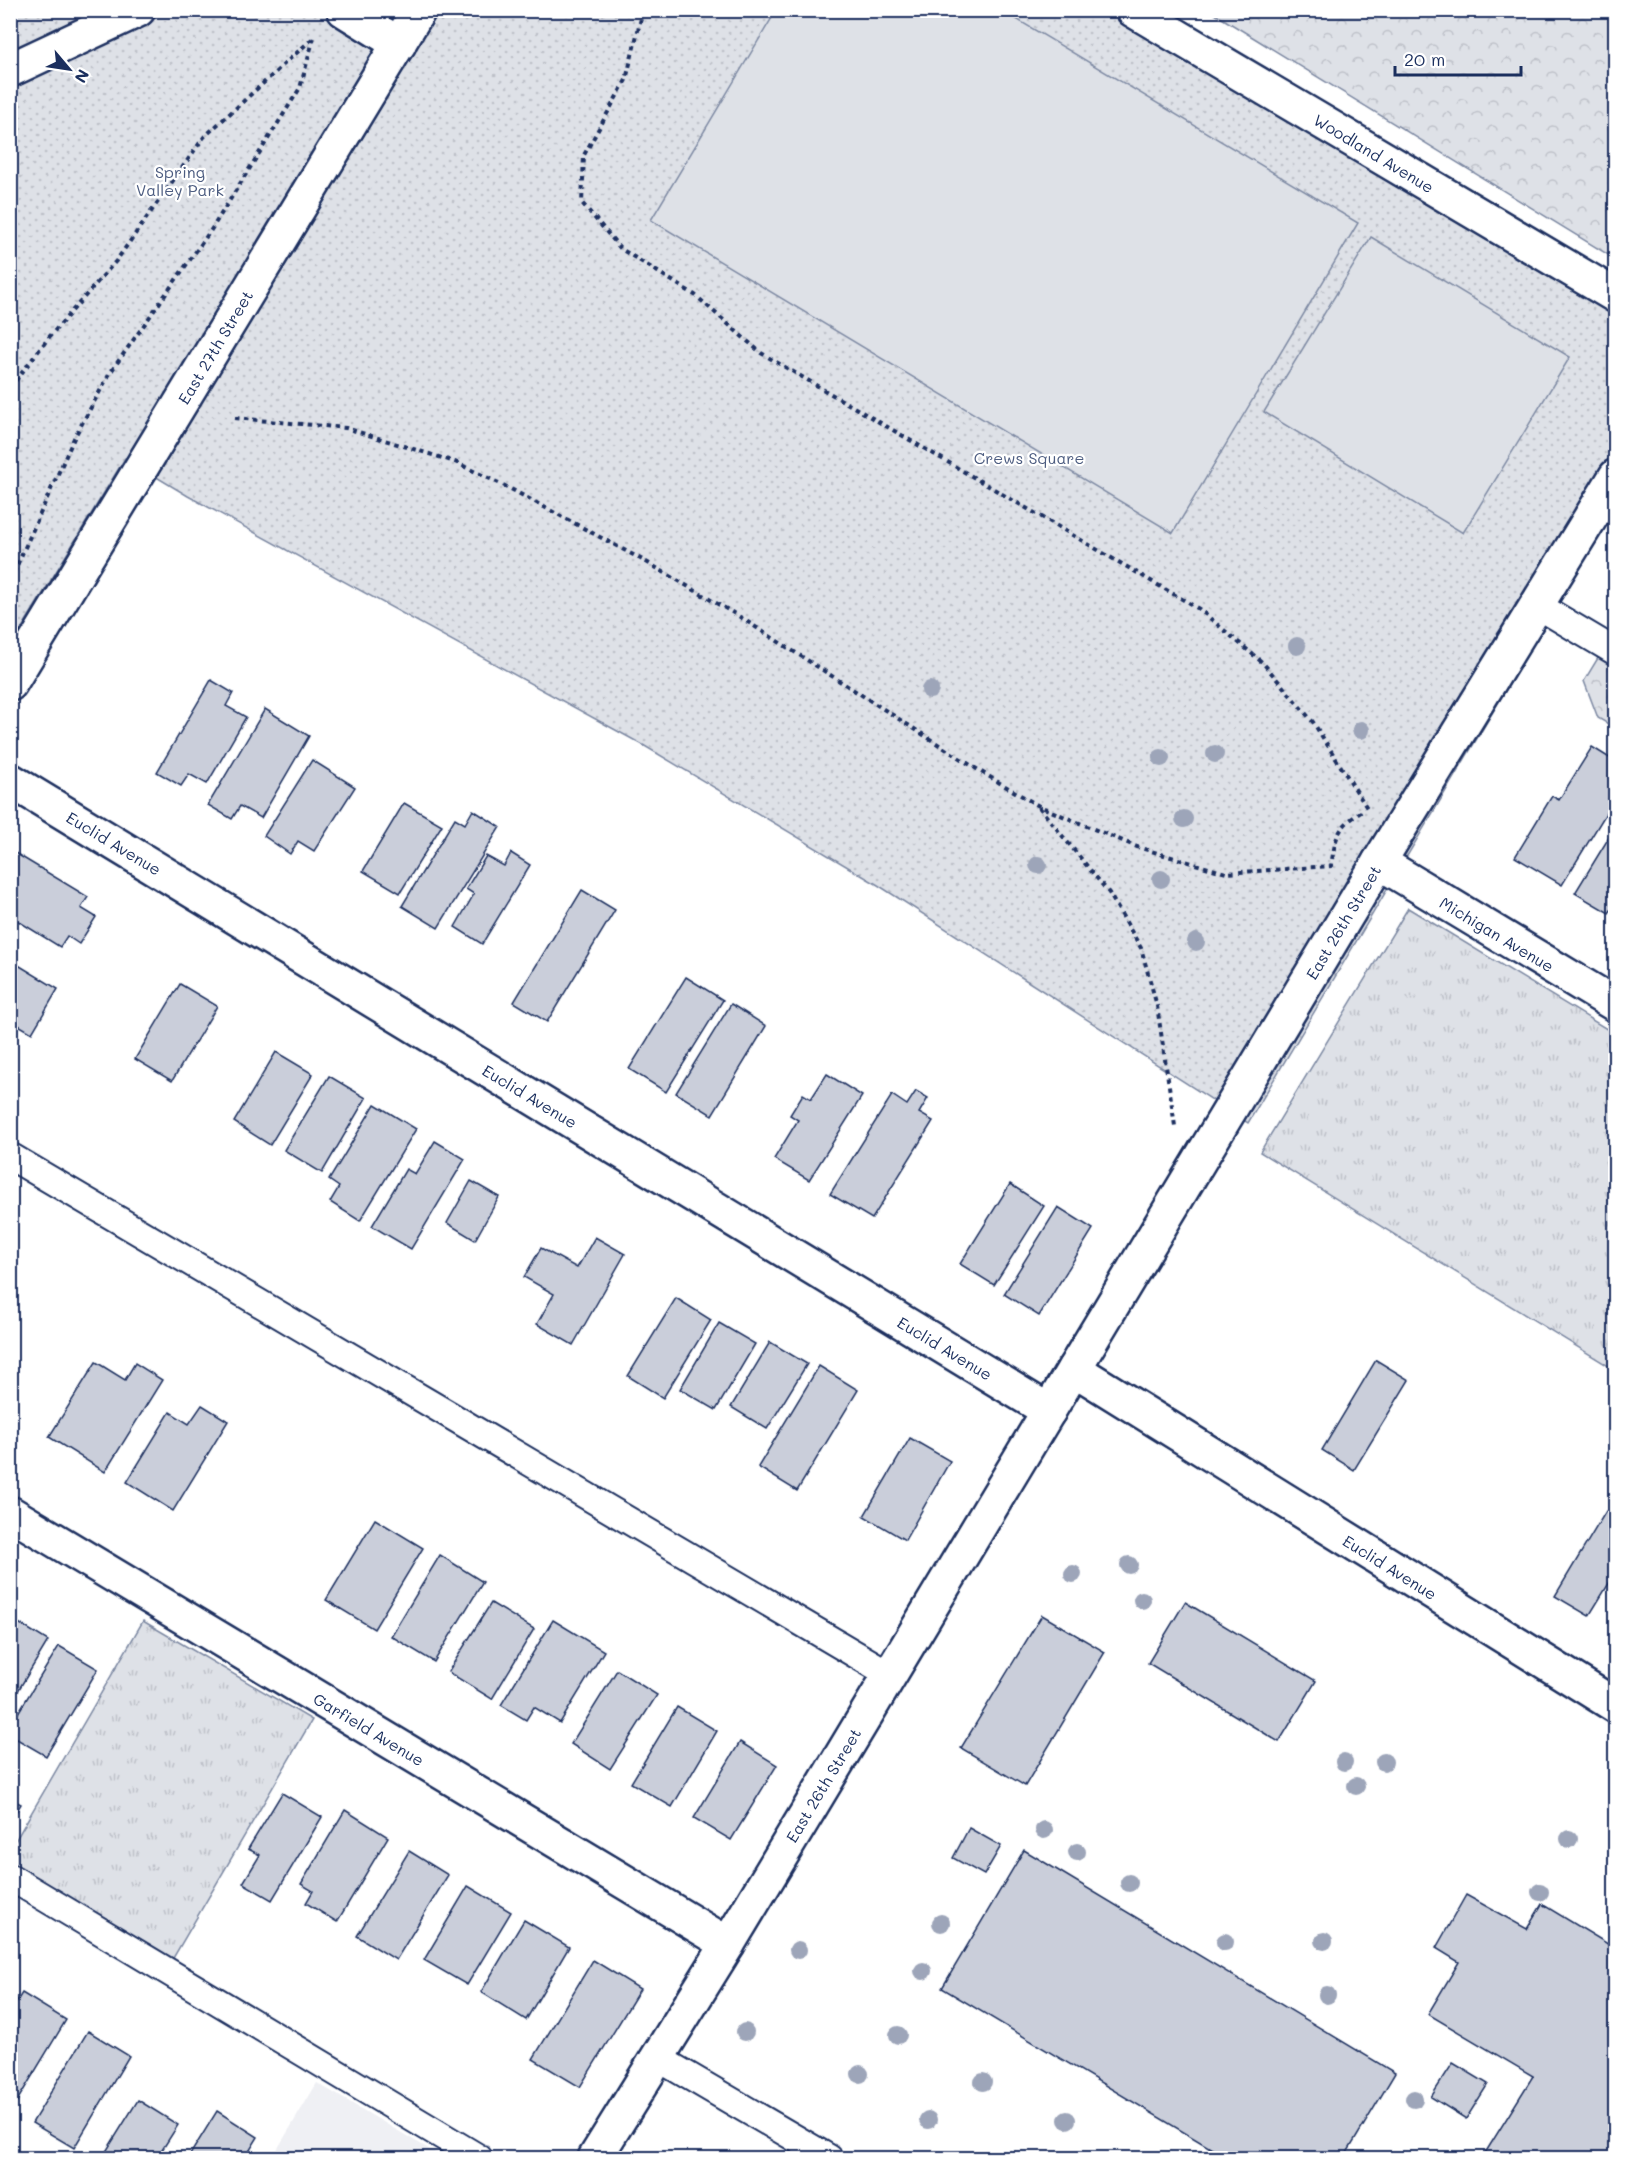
<svg xmlns="http://www.w3.org/2000/svg" width="1626" height="2169" font-family="Mali,sans-serif">
<defs>
<pattern id="grass-tufts" width="24" height="20" patternUnits="userSpaceOnUse" patternTransform="scale(1.5)"><rect width="24" height="20" fill="#dee1e7"/><path d="M3 7l-1-3M5 7V3M7 7l1-3M15 17l-1-3M17 17v-4M19 17l1-3" fill="none" stroke="#bec1c9"/></pattern>
<pattern id="forest-crowns" width="20" height="18" patternUnits="userSpaceOnUse" patternTransform="scale(1.5)"><rect width="20" height="18" fill="#dee1e7"/><path d="M2 6a3 3 0 1 1 6 0M12 15a3 3 0 1 1 6 0" fill="none" stroke="#bec1c9"/></pattern>
<pattern id="park-dots" width="8" height="8" patternUnits="userSpaceOnUse" patternTransform="scale(1.5)"><rect width="8" height="8" fill="#dee1e7"/><path d="M2 2h.1M6 6h.1" fill="none" stroke="#bec1c9" stroke-width="1.8" stroke-linecap="round"/></pattern>
</defs>
<rect width="100%" height="100%" fill="#fff"/>
<filter id="ink" filterUnits="userSpaceOnUse"><feTurbulence type="fractalNoise" baseFrequency=".0167" numOctaves="2"/><feDisplacementMap in="SourceGraphic" scale="12" xChannelSelector="R" yChannelSelector="G"/><feConvolveMatrix kernelMatrix="1 2 1 2 8 2 1 2 1" color-interpolation-filters="sRGB"/></filter>
<g filter="url(#ink)">
<polygon fill="#eff0f4" points="317,2083 444,2158 272,2158"/>
<g fill="url(#grass-tufts)" stroke="#7c88a2" stroke-width="1.5">
<polygon points="1408,908 1615,1034 1615,1370 1260,1152"/>
<polygon points="143,1621 312,1720 172,1960 11,1865 11,1848"/>
</g>
<g fill="url(#forest-crowns)" stroke="#7c88a2" stroke-width="1.5">
<polygon points="1210,11 1615,11 1615,259"/>
<polygon points="1615,630 1615,728 1598,718 1584,681"/>
</g>
<polygon fill="url(#park-dots)" stroke="#7c88a2" stroke-width="1.5" points="11,11 1152,11 1615,292 1615,507 1248,1123 878,885 643,745 188,496 125,458 11,646"/>
<g fill="#dee1e7" stroke="#7c88a2" stroke-width="1.5">
<polygon points="1003,11 1358,223 1173,533 651,220 776,11"/>
<polygon points="1371,237 1570,357 1463,533 1264,412"/>
</g>
<g fill="#caceda" stroke="#1b2f5e" stroke-width="1.5">
<polygon points="211,680 233,693 226,706 246,717 207,784 189,774 181,786 157,772"/>
<polygon points="265,709 309,736 261,818 240,806 232,819 208,805"/>
<polygon points="1592,747 1616,762 1616,797 1562,885 1515,857 1552,796 1559,800"/>
<polygon points="312,760 355,787 314,851 298,841 290,854 264,836"/>
<polygon points="404,803 442,825 400,893 363,871"/>
<polygon points="473,810 500,827 438,928 402,906 455,818 465,824"/>
<polygon points="1616,826 1616,903 1609,913 1575,893"/>
<polygon points="10,850 88,897 81,908 96,917 79,944 67,936 60,947 10,916"/>
<polygon points="511,853 530,865 482,944 455,927 474,894 466,889 486,856 504,866"/>
<polygon points="582,890 615,910 547,1022 514,1002"/>
<polygon points="10,960 58,989 32,1033 10,1020"/>
<polygon points="686,977 723,1000 666,1092 629,1069"/>
<polygon points="180,984 217,1006 172,1081 135,1059"/>
<polygon points="731,1004 766,1026 712,1115 676,1093"/>
<polygon points="276,1052 313,1074 270,1145 234,1122"/>
<polygon points="827,1074 862,1096 809,1180 774,1159 798,1120 790,1115 803,1094 811,1099"/>
<polygon points="329,1076 366,1098 322,1173 284,1150"/>
<polygon points="916,1091 928,1098 919,1113 933,1121 872,1219 830,1194 892,1095 907,1105"/>
<polygon points="375,1104 416,1129 360,1221 330,1202 339,1187 329,1180"/>
<polygon points="435,1141 465,1159 411,1249 372,1226 406,1169 415,1174"/>
<polygon points="471,1181 499,1197 475,1240 447,1223"/>
<polygon points="1010,1184 1044,1206 994,1285 960,1264"/>
<polygon points="1058,1207 1093,1229 1039,1316 1004,1294"/>
<polygon points="595,1237 625,1254 573,1345 537,1324 554,1294 524,1277 541,1248 577,1268"/>
<polygon points="676,1298 711,1320 663,1398 628,1376"/>
<polygon points="719,1323 755,1344 716,1410 680,1389"/>
<polygon points="770,1342 807,1364 767,1429 731,1407"/>
<polygon points="1376,1360 1409,1380 1354,1470 1322,1450"/>
<polygon points="96,1362 125,1380 135,1363 162,1380 105,1472 49,1437"/>
<polygon points="819,1366 858,1390 797,1491 758,1467"/>
<polygon points="202,1405 228,1421 173,1511 127,1482 170,1412 189,1424"/>
<polygon points="910,1438 950,1461 905,1540 864,1516"/>
<polygon points="1606,1511 1616,1516 1616,1572 1589,1616 1555,1596"/>
<polygon points="375,1519 423,1548 374,1629 326,1600"/>
<polygon points="440,1555 483,1582 434,1662 391,1636"/>
<polygon points="1185,1602 1316,1681 1279,1742 1148,1663"/>
<polygon points="491,1603 534,1629 492,1699 448,1672"/>
<polygon points="1042,1615 1105,1652 1025,1786 961,1748"/>
<polygon points="12,1619 48,1641 10,1704 10,1622"/>
<polygon points="553,1620 604,1651 560,1723 534,1707 526,1720 501,1705"/>
<polygon points="59,1646 98,1669 46,1756 10,1735 10,1726"/>
<polygon points="617,1670 657,1695 610,1769 571,1744"/>
<polygon points="677,1707 717,1731 672,1807 631,1783"/>
<polygon points="740,1742 777,1765 731,1840 694,1818"/>
<polygon points="282,1793 322,1817 272,1900 243,1883 260,1855 248,1849"/>
<polygon points="10,1798 21,1804 10,1822"/>
<polygon points="345,1810 388,1837 337,1922 306,1903 313,1891 301,1884"/>
<polygon points="969,1828 1001,1846 984,1875 953,1858"/>
<polygon points="1024,1850 1395,2073 1344,2158 1227,2158 942,1988"/>
<polygon points="409,1851 448,1875 396,1960 357,1936"/>
<polygon points="468,1886 511,1912 467,1985 424,1960"/>
<polygon points="1466,1895 1527,1929 1542,1904 1616,1949 1616,2158 1482,2158 1533,2076 1428,2014 1459,1962 1436,1948"/>
<polygon points="524,1920 569,1947 526,2020 481,1992"/>
<polygon points="593,1960 640,1989 580,2087 533,2059"/>
<polygon points="22,1993 66,2020 11,2111 10,2012"/>
<polygon points="88,2031 129,2056 74,2148 32,2123"/>
<polygon points="1453,2063 1488,2084 1466,2119 1431,2097"/>
<polygon points="138,2100 178,2125 157,2158 102,2158"/>
<polygon points="217,2111 258,2137 245,2158 188,2158"/>
</g>
<g fill="none" stroke-linecap="round" stroke-linejoin="round">
<defs>
<g id="service">
<polyline points="1537,605 1616,652"/>
<polyline points="10,1156 889,1674"/>
<polyline points="10,1877 479,2158"/>
<polyline points="658,2058 829,2158"/>
</g>
<g id="minor">
<polyline points="344,10 399,44"/>
<polyline points="1133,10 1616,296"/>
<polyline points="10,70 138,10"/>
<polyline points="10,780 1049,1411"/>
<polyline points="1379,862 1616,1005"/>
<polyline points="1074,1369 1616,1706"/>
<polyline points="10,1513 728,1944"/>
<polyline points="595,2158 728,1944 1379,862 1616,476"/>
</g>
<polyline id="secondary" points="10,684 419,10"/>
</defs>
<use href="#service" stroke="#1b2f5e" stroke-width="30"/>
<use href="#minor" stroke="#1b2f5e" stroke-width="38"/>
<use href="#secondary" stroke="#1b2f5e" stroke-width="38"/>
<g stroke="#1b2f5e" stroke-width="4" stroke-dasharray="4.5 4.5" stroke-linecap="butt">
<polyline points="643,10 626,80 584,155 582,203 621,249 695,295 761,353 1199,609 1263,663 1313,722 1367,808"/>
<polyline points="10,388 50,336 116,261 204,137 313,38"/>
<path d="M235 418 346 428 455 462 507 487 650 564 740 617 983 773 1039 806 1137 847 1226 873 1331 866C1336 835 1337 827 1364 810"/>
<polyline points="10,581 74,438 110,373 211,230 300,88 314,37"/>
<polyline points="1039,807 1109,893 1141,948 1157,1006 1175,1126"/>
</g>
<use href="#service" stroke="#fff" stroke-width="26"/>
<use href="#minor" stroke="#fff" stroke-width="33"/>
<use href="#secondary" stroke="#fff" stroke-width="33"/>
</g>
<g fill="#9da5b9">
<circle cx="1297" cy="646" r="9"/>
<circle cx="930" cy="690" r="9"/>
<circle cx="1361" cy="730" r="9"/>
<circle cx="1215" cy="754" r="9"/>
<circle cx="1161" cy="758" r="9"/>
<circle cx="1184" cy="819" r="9"/>
<circle cx="1038" cy="865" r="9"/>
<circle cx="1161" cy="879" r="9"/>
<circle cx="1196" cy="942" r="9"/>
<circle cx="1129" cy="1565" r="9"/>
<circle cx="1073" cy="1574" r="9"/>
<circle cx="1142" cy="1600" r="9"/>
<circle cx="1344" cy="1762" r="9"/>
<circle cx="1384" cy="1762" r="9"/>
<circle cx="1356" cy="1786" r="9"/>
<circle cx="1044" cy="1830" r="9"/>
<circle cx="1569" cy="1839" r="9"/>
<circle cx="1077" cy="1852" r="9"/>
<circle cx="1129" cy="1883" r="9"/>
<circle cx="1540" cy="1892" r="9"/>
<circle cx="941" cy="1923" r="9"/>
<circle cx="1324" cy="1941" r="9"/>
<circle cx="1225" cy="1942" r="9"/>
<circle cx="798" cy="1950" r="9"/>
<circle cx="923" cy="1971" r="9"/>
<circle cx="1327" cy="1995" r="9"/>
<circle cx="745" cy="2032" r="9"/>
<circle cx="898" cy="2035" r="9"/>
<circle cx="860" cy="2074" r="9"/>
<circle cx="983" cy="2082" r="9"/>
<circle cx="1414" cy="2099" r="9"/>
<circle cx="928" cy="2120" r="9"/>
<circle cx="1067" cy="2120" r="9"/>
</g>
</g>
<g text-anchor="middle" dominant-baseline="central" stroke-width="4.5" stroke-linejoin="round" paint-order="stroke">
<g font-size="16" fill="#1b2f5e" stroke="#fff">
<text transform="translate(1374 153) rotate(31)">Woodland Avenue</text>
<text transform="translate(215 347) rotate(-59)">East 27th Street</text>
<text transform="translate(114 843) rotate(31)">Euclid Avenue</text>
<text transform="translate(1343 922) rotate(-59)">East 26th Street</text>
<text transform="translate(1497 934) rotate(31)">Michigan Avenue</text>
<text transform="translate(530 1096) rotate(31)">Euclid Avenue</text>
<text transform="translate(945 1348) rotate(31)">Euclid Avenue</text>
<text transform="translate(1390 1567) rotate(32)">Euclid Avenue</text>
<text transform="translate(369 1729) rotate(31)">Garfield Avenue</text>
<text transform="translate(823 1785) rotate(-59)">East 26th Street</text>
</g>
<g font-size="16" fill="#4c5c80" stroke="#fff">
<text x="180" y="171">Spring<tspan x="180" dy="18">Valley Park</tspan></text>
<text x="1029" y="457">Crews Square</text>
</g>
</g>
<rect width="1626" height="2169" fill="none" stroke="#fff" stroke-width="36"/>
<rect x="18" y="18" width="1590" height="2133" fill="none" stroke="#1b2f5e" stroke-width="2" filter="url(#ink)"/>
<g transform="translate(69 69) rotate(119)" stroke="#ffffff" stroke-width="4.5" paint-order="stroke">
<path d="M0-4.5L10 22L0 15L-10 22Z" fill="#1b2f5e"/>
<text y="-9" font-size="16" font-weight="bold" text-anchor="middle" fill="#1b2f5e">N</text>
</g>
<path d="M1395 66v9h126v-9" fill="none" stroke="#1b2f5e" stroke-width="3"/>
<text x="1404" y="66" font-size="18" fill="#1b2f5e" stroke="#ffffff" stroke-width="4.5" paint-order="stroke">20 m</text>
</svg>
